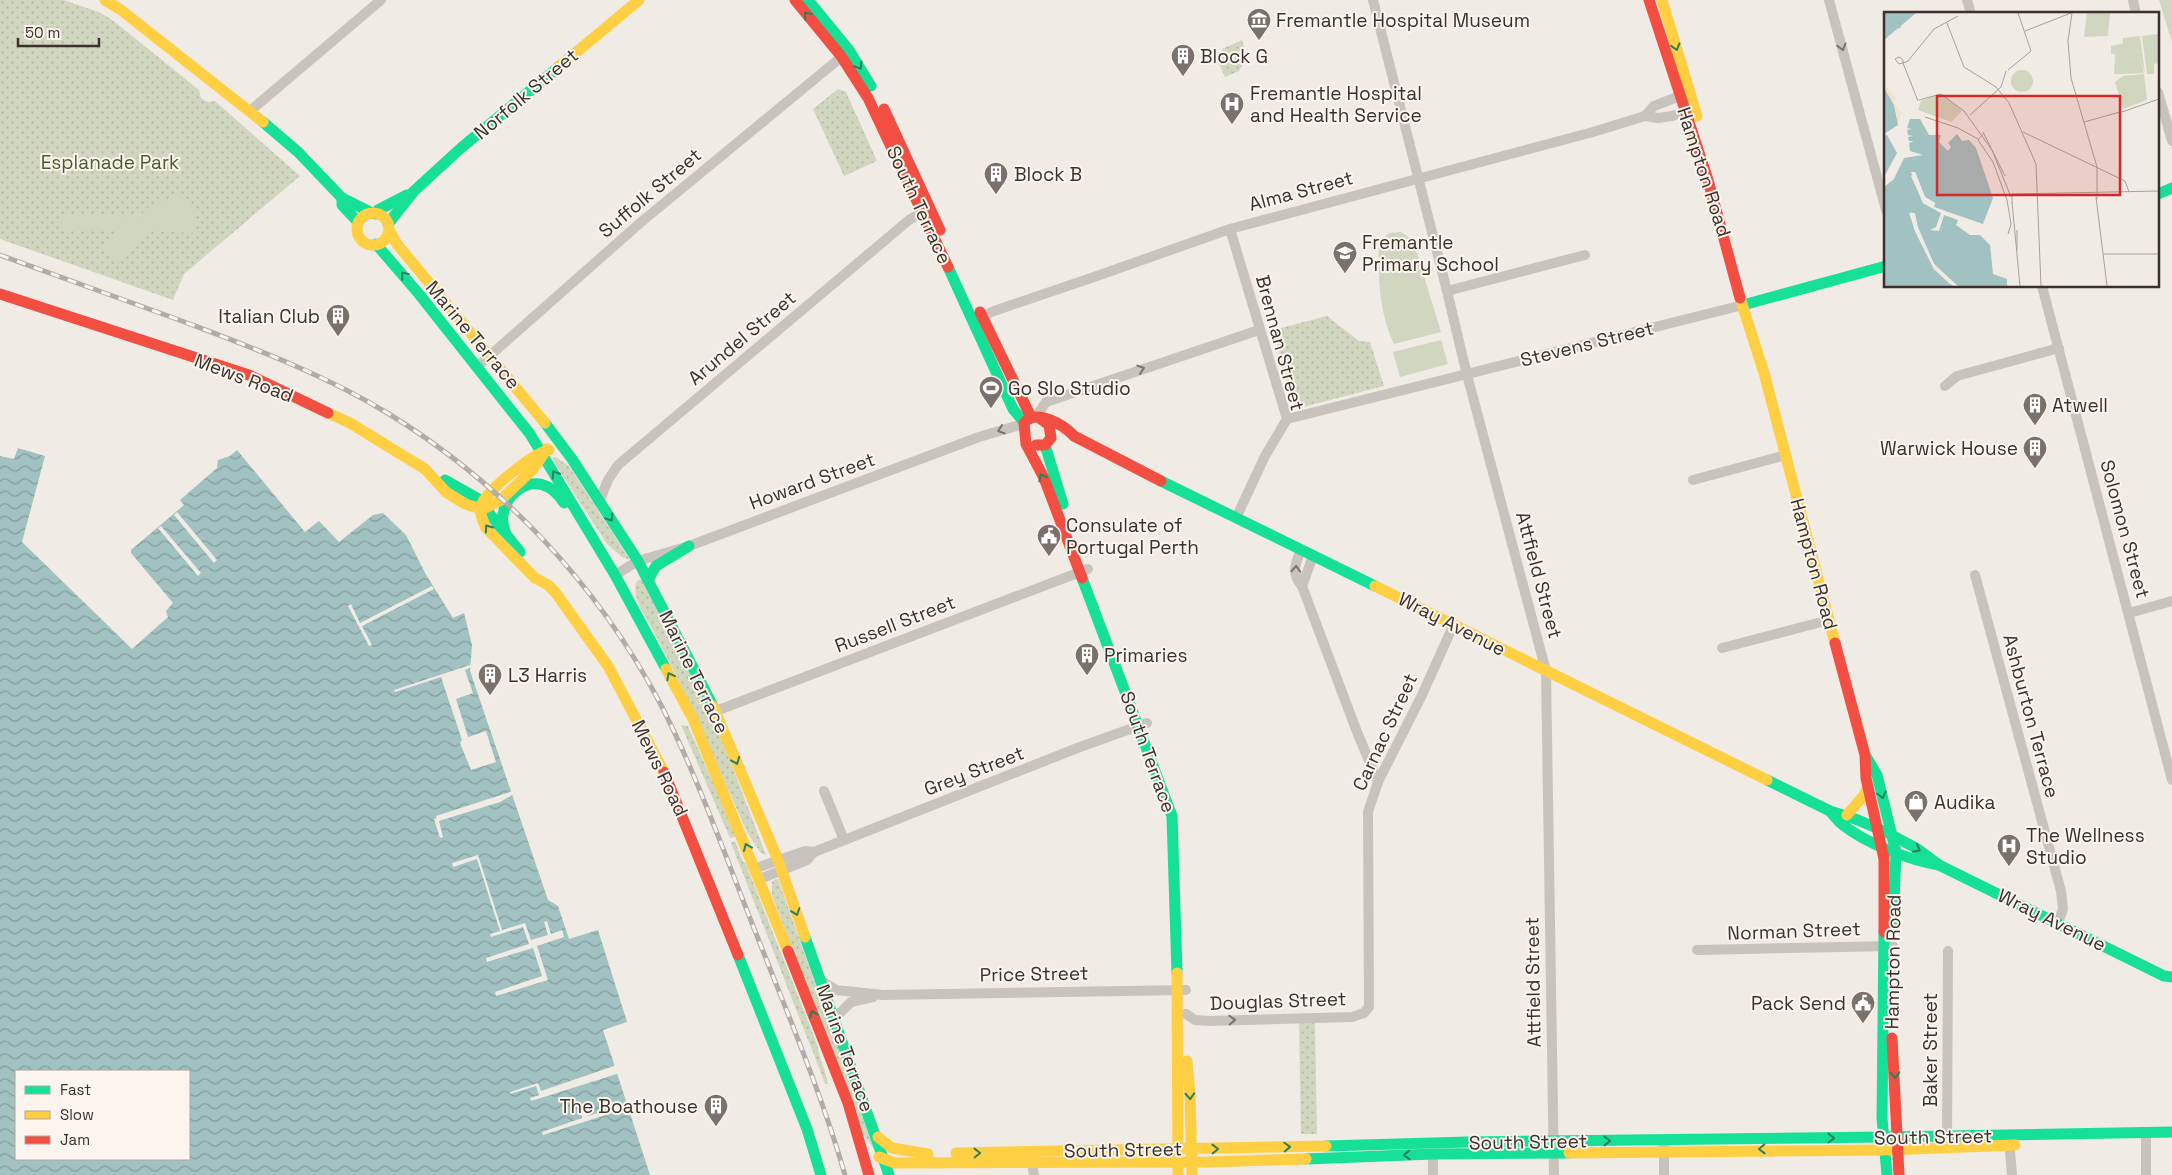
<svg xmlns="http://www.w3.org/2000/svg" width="2172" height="1175" font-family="'Space Grotesk',sans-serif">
<defs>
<pattern id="green-dots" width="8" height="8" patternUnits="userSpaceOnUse" patternTransform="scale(1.25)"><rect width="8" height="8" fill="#d1d6bf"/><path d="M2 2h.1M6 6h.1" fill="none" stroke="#b4b8a4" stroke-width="1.8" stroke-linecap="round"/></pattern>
<pattern id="water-waves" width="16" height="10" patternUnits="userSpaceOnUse" patternTransform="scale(1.25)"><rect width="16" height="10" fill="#a1c2c1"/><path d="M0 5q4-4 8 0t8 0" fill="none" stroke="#849e9d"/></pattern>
</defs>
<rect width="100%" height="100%" fill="#f0ebe5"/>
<g fill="url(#green-dots)">
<polygon points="0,0 64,0 101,13 115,22 199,90 201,98 208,102 215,101 300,176 184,274 173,300 0,239"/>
<polygon points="1242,40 1247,59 1239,71 1225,77 1219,63 1222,49"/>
<polygon points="838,89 846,92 877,161 844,176 813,109"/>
<polygon points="1327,316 1359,341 1370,342 1384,386 1299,408 1293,405 1273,330"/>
<polygon points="555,457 569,466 630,560 622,557 607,544 553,460 552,458"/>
<path d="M641 579 710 708 766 855 760 852 747 832C717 764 688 696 653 630 646 616 630 596 637 581Z"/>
<polygon points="681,725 688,726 737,836 730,838"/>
<path d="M735 841 743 862H745L817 1044C819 1058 826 1071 828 1084H825L821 1073 731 843Z"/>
<polygon points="775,879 778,879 874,1149 863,1134 772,895 772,882"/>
<polygon points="1299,1023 1315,1023 1317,1134 1301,1134"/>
</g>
<g fill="#d1d6bf">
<polygon points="2159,0 2172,0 2172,42"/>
<polygon points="177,192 194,212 194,233 153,231 114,262 103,250 107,247 104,244 121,230 61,229 62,215 137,217 157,201 164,202"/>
<path d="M1401 232 1410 238 1417 253 1441 332 1394 344C1379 313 1378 277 1379 243L1389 233Z"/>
<polygon points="1441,340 1448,364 1400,377 1393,352"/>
</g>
<path fill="url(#water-waves)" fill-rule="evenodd" d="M18 448 45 456 22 542 132 649 168 617 166 611 173 603 131 553V550L184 505 180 500 217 468 218 460 230 456 237 450 305 532 319 521 339 542 373 515 383 513 406 535 425 573 453 618 464 613 472 645 470 671 548 900 558 906 569 939 598 930 627 1022 603 1030 650 1175H0V456L14 459ZM16 1071H189V1159H16Z"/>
<g fill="#f0ebe5">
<polygon points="177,512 217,560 214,563 174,515"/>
<polygon points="161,526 201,573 198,576 158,528"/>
<polygon points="432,586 434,589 362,626 372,645 369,646 348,606 351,604 360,623"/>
<polygon points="473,664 472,667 465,670 473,693 456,699 468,737 486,731 496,762 471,770 460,743 462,740 441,677 395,692 394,690"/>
<polygon points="513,791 514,794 500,802 439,821 443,837 440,838 434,819 437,818 436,816"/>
<polygon points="478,855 502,930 525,923 531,940 548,935 544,922 547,921 551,934 562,930 564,937 537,946 548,980 496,996 495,992 542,976 533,948 487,962 486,958 529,944 523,927 491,937 490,934 500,931 477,859 453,867 452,863"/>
<polygon points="617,1065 620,1073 531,1101 530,1098 539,1095 536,1086 510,1094 510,1092 538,1083 541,1091"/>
<polygon points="629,1103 631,1107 543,1135 542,1132 582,1118 578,1106 584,1104 588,1116"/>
</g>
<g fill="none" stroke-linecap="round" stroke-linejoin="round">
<g stroke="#c9c3be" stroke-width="10">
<polyline points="1373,0 1447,291 1467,375 1546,671 1554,1175"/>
<polyline points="1829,0 1886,210"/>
<polyline points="1967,0 1971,14"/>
<polyline points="2133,0 2136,14"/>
<polyline points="2158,92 2172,141"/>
<polyline points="250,111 381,0"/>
<polyline points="1645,116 1654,106 1685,94"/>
<polyline points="1230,229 1287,419 1265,456 1236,518"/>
<polyline points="2042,286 2172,780"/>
<polyline points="1447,291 1585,255"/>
<polyline points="976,319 994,311 1094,277 1230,229 1593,132 1645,116 1658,118 1672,116 1692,110"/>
<polyline points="477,367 640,223 845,54"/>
<polyline points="1945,386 1957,376 2059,348"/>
<polyline points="1036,417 1046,402 1259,330"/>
<polyline points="1287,419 1743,305"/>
<polyline points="1693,480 1786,455"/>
<polyline points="599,502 608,480 618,465 909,220 922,212"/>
<path d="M1301 550C1295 564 1291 574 1302 586L1357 732 1378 782"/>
<polyline points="615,575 638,561 689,546 979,437 1023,424"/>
<polyline points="1975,575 2061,891 2063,909 2058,923"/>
<polyline points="1302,586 1313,556"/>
<polyline points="2129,613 2172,601"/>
<polyline points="1722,648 1829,620"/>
<polyline points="716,711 1088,569"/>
<polyline points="824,791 844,840"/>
<polyline points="756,868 805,851 814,852"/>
<polyline points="760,879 807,860 814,852 1080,747 1147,723"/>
<polyline points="1697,950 1893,946"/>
<polyline points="820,980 836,990 883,995 1186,990"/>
<polyline points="1186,1014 1195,1020 1209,1021 1352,1017 1364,1013 1369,1007 1368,812 1378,782 1422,695 1453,626"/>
<polyline points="835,1018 851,1002 873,997"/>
<polyline points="2146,1132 2146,1175"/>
<polyline points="1947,1140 1948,951"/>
<polyline points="2009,1140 2012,1175"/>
<polyline points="1664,1147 1664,1175"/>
<polyline points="1433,1154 1433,1175"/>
<polyline points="1031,1158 1034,1175"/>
</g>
<g stroke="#16e098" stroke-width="11">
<polyline points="808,0 849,50 871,86"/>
<polyline points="263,122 298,152 342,198 372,213"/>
<polyline points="2158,194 2172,188"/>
<polyline points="342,198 342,205 358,222"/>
<polyline points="376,214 378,210 407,195"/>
<polyline points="388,224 414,191 461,148 561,65"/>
<polyline points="376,244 419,294 530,434 615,575 666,669"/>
<polyline points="948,267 1013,409 1024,422"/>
<polyline points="1743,305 1886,266"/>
<polyline points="545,423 572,459 638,561 713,706"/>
<polyline points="1045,445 1063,504"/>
<polyline points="445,480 477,498 520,552"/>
<polyline points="1161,481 1375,586"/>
<path d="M505 531C492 498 538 460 564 503"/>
<polyline points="1082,578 1172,816 1177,973"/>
<polyline points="648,580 656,566 689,546"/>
<polyline points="1867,758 1877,775 1896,852 1893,925"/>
<polyline points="1767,780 1830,811 1858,820 1888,833 1916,848 1939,865 2164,976 2172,977"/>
<path d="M1830 811C1834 816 1838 821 1843 825 1867 844 1909 860 1939 865"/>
<polyline points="1884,932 1882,1118 1887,1175"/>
<polyline points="805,937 889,1175"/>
<polyline points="738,955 807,1129 821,1175"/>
<polyline points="1886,1137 2172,1132"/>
<polyline points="1326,1146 1468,1142 1883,1137"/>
<polyline points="1306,1159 1433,1154 1569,1153"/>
</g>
<g stroke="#ffcf43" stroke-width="11">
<polyline points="105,0 121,10 263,122"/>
<polyline points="1662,0 1697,116"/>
<polyline points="561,65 639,0"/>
<circle cx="373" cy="229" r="16"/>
<polyline points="389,230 397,244 545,423"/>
<polyline points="1740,298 1764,373 1835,643"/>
<polyline points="328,413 350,423 425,469 446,492 465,504 475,507 485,508 501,500 534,468 547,449"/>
<path d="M549 450C534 453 485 491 481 506 479 513 483 521 486 528L535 578 548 585 555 592 608 666 664 772"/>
<polyline points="1375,586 1767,780"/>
<polyline points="666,669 693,719 788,951"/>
<polyline points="713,706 778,860 805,937"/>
<polyline points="1847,815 1865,794 1868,785"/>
<polyline points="1177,973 1178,1175"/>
<polyline points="1187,1061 1190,1094 1192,1175"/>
<polyline points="878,1137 892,1148 928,1154"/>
<polyline points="1888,1150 2015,1145"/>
<polyline points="956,1153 1326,1146"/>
<polyline points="1569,1153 1884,1150"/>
<polyline points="879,1157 895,1163 1208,1162 1306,1159"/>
</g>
<g stroke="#f24e42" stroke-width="11">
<polyline points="795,0 841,56 868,98 948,267"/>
<polyline points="1649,0 1708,180 1740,298"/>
<polyline points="884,109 940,230"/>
<polyline points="0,294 249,375 328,413"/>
<polyline points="980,312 1031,417"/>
<polyline points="1036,445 1045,445 1051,438 1049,425 1041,419"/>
<path d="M1082 578 1044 478 1026 444 1024 423C1036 408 1064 425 1074 436L1161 481"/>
<polyline points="1835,643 1865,755 1866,778 1884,859 1884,932"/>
<polyline points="664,772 738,955"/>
<polyline points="788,951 848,1103 869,1175"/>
<polyline points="1892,1038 1899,1175"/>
</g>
<defs>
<path id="rail" d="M0 255C61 277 121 299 182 321 253 348 324 374 389 414 503 484 597 584 660 703 697 775 725 855 755 931 787 1012 821 1092 845 1175"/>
</defs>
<use href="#rail" stroke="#b1aca8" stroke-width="5"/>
<use href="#rail" stroke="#fbf5ee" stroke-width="3" stroke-dasharray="9" stroke-linecap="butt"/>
</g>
<defs><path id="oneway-chevron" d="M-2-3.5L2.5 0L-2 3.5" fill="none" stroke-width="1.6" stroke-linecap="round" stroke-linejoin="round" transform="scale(1.25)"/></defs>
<g stroke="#2a7f5c">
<use href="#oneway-chevron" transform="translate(807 15) rotate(-130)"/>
<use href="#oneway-chevron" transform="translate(1676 47) rotate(73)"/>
<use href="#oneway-chevron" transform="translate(859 66) rotate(58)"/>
<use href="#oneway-chevron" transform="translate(404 275) rotate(-130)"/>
<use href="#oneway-chevron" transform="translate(555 474) rotate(-122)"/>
<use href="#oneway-chevron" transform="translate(1042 477) rotate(-119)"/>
<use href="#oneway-chevron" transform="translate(610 518) rotate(57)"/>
<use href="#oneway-chevron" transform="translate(488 528) rotate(-125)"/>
<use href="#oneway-chevron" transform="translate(670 676) rotate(-118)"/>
<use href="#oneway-chevron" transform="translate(736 761) rotate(68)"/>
<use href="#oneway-chevron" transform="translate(1882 795) rotate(75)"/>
<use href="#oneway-chevron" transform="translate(747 847) rotate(-113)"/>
<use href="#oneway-chevron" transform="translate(1917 849) rotate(28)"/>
<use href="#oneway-chevron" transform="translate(796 912) rotate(71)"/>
<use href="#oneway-chevron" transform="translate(813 1014) rotate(-111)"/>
<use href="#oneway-chevron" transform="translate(1895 1075) rotate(89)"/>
<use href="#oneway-chevron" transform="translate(1190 1096) rotate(87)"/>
<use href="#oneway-chevron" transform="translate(1831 1138) rotate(-1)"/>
<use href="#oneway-chevron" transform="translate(1607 1141)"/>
<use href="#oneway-chevron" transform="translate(1287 1147) rotate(-2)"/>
<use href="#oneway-chevron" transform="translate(1215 1149) rotate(-1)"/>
<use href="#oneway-chevron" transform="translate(1762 1149) rotate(179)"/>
<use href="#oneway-chevron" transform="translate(977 1153) rotate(-1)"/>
<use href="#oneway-chevron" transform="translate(1407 1155) rotate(178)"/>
</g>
<g stroke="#7b726d">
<use href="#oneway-chevron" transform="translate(1842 47) rotate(75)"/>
<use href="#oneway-chevron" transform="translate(1141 369) rotate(-18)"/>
<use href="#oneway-chevron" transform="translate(1001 430) rotate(162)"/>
<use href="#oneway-chevron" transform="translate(1296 569) rotate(-87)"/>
<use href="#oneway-chevron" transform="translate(1232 1020) rotate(-2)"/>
</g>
<defs>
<symbol id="museum-pin" viewBox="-11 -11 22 30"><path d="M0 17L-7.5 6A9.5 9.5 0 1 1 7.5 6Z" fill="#7a716c" stroke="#fbf5ee"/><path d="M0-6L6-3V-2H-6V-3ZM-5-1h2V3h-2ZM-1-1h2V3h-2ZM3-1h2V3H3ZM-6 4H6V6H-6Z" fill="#fff"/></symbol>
<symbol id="building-pin" viewBox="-11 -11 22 30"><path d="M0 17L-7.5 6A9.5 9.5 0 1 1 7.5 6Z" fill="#7a716c" stroke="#fbf5ee"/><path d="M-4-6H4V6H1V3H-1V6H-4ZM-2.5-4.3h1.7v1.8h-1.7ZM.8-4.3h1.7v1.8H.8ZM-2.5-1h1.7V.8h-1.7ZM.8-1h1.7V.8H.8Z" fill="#fff"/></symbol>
<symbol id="hospital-pin" viewBox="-11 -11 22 30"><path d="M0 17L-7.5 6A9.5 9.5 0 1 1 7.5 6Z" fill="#7a716c" stroke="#fbf5ee"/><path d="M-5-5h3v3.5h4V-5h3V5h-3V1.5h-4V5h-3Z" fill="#fff"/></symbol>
<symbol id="school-pin" viewBox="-11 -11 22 30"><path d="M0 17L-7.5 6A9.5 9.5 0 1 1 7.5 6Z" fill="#7a716c" stroke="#fbf5ee"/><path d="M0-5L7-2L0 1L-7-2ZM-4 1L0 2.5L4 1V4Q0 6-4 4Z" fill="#fff"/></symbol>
<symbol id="stadium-pin" viewBox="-11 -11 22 30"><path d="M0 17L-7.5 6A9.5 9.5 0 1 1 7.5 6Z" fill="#7a716c" stroke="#fbf5ee"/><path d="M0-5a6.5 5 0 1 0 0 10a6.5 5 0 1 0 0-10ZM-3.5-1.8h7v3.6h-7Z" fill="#fff"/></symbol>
<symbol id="civic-pin" viewBox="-11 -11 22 30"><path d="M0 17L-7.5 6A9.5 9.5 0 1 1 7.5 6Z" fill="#7a716c" stroke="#fbf5ee"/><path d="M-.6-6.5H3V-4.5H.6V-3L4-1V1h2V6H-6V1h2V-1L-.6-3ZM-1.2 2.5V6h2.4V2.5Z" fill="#fff"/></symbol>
<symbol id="shop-pin" viewBox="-11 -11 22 30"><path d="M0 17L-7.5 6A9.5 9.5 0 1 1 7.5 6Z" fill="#7a716c" stroke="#fbf5ee"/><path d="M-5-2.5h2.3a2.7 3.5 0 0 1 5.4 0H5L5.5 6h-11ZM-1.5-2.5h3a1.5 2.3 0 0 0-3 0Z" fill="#fff"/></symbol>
</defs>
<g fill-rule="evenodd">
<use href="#museum-pin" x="1245" y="6" width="28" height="38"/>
<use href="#building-pin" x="1169" y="42" width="28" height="38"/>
<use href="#hospital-pin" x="1218" y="90" width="28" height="38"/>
<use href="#building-pin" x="982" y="160" width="28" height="38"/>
<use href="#school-pin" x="1331" y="239" width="28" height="38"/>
<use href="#building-pin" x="324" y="302" width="28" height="38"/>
<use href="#stadium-pin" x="977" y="374" width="28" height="38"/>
<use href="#building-pin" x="2021" y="391" width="28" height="38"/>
<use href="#building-pin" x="2021" y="434" width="28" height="38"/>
<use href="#civic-pin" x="1035" y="522" width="28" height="38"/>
<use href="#building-pin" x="1073" y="641" width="28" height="38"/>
<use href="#building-pin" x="476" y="661" width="28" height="38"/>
<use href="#shop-pin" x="1902" y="788" width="28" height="38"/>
<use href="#hospital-pin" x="1995" y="832" width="28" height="38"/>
<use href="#civic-pin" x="1849" y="989" width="28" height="38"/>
<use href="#building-pin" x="702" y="1092" width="28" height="38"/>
</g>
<g text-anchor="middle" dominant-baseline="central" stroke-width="4" stroke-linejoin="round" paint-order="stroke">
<g font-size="19" fill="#3b302b" stroke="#fbf5ee" text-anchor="start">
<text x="1276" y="20">Fremantle Hospital Museum</text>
<text x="1200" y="56">Block G</text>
<text x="1250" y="93">Fremantle Hospital<tspan x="1250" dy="22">and Health Service</tspan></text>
<text x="1014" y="174">Block B</text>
<text x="1362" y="242">Fremantle<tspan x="1362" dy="22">Primary School</tspan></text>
<text x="320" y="316" text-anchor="end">Italian Club</text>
<text x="1008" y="388">Go Slo Studio</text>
<text x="2052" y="405">Atwell</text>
<text x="2018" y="448" text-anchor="end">Warwick House</text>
<text x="1066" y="525">Consulate of<tspan x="1066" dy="22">Portugal Perth</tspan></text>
<text x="1104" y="655">Primaries</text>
<text x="508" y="675">L3 Harris</text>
<text x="1934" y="802">Audika</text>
<text x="2026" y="835">The Wellness<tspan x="2026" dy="22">Studio</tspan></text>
<text x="1846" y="1003" text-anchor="end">Pack Send</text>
<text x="698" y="1106" text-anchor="end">The Boathouse</text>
</g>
<g font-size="19" fill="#3b302b" stroke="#fbf5ee">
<text transform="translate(526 94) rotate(-40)">Norfolk Street</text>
<text transform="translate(1704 172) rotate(72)">Hampton Road</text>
<text transform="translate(1301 191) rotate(-15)">Alma Street</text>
<text transform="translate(650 193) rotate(-40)">Suffolk Street</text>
<text transform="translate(919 205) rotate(65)">South Terrace</text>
<text transform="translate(473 335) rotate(50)">Marine Terrace</text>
<text transform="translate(742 338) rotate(-40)">Arundel Street</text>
<text transform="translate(1280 343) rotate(75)">Brennan Street</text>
<text transform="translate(1587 344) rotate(-14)">Stevens Street</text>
<text transform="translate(244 378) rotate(21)">Mews Road</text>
<text transform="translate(812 481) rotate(-20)">Howard Street</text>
<text transform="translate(2125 529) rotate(75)">Solomon Street</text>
<text transform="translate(1814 564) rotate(75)">Hampton Road</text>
<text transform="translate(1539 575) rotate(75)">Attfield Street</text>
<text transform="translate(895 624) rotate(-21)">Russell Street</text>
<text transform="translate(1452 624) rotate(27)">Wray Avenue</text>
<text transform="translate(694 672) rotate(64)">Marine Terrace</text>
<text transform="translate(2031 716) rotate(75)">Ashburton Terrace</text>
<text transform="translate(1385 732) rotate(-65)">Carnac Street</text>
<text transform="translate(1148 752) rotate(70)">South Terrace</text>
<text transform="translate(660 768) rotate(64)">Mews Road</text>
<text transform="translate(974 771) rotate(-21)">Grey Street</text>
<text transform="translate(2052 920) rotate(26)">Wray Avenue</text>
<text transform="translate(1794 931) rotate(-2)">Norman Street</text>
<text transform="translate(1893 962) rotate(-89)">Hampton Road</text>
<text transform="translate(1034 974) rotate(-1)">Price Street</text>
<text transform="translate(1533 982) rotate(-91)">Attfield Street</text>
<text transform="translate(1278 1001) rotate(-2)">Douglas Street</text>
<text transform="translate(845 1048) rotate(70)">Marine Terrace</text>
<text transform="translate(1930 1050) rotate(-90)">Baker Street</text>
<text transform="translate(1933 1137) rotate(-1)">South Street</text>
<text transform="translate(1528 1142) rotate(-1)">South Street</text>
<text transform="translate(1123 1150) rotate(-1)">South Street</text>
</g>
<g font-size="19" fill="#4a5a2e" stroke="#fbf5ee">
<text x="110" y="162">Esplanade Park</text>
</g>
</g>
<g transform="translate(1884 12)">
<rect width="275" height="275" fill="#f0ebe5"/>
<path d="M203 1H226L224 24 200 25ZM256 24 258 40 250 39 239 33V26ZM251 47 257 50 260 61 241 62V48ZM53 83 63 86 78 99 67 110 34 98 37 89Z" fill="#d1d6bf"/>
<path d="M275 22V51L270 52V62H263L258 24ZM246 30 250 39 258 40 261 61 257 50 251 47 241 48V62H230L231 42H227V34Z" fill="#d1d6bf"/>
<path d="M1 73 12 86 10 90 17 100 14 113 12 97 0 76Z" fill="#efe3cc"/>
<path d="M127 69a11 11 0 1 1 22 0a11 11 0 1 1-22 0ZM260 62 263 88 239 97 231 70 239 64Z" fill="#d1d6bf"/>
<path d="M0 1H32L0 28ZM0 76 10 93 14 113 0 122ZM26 107H36L45 123H57L55 130 64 139 67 135 64 131 73 122 78 129 85 128 92 136 109 186 99 212 50 195 51 191 41 185 31 160 27 164 39 191 57 201 52 215 46 218 55 219 60 203 74 208 72 213 86 223H96L106 233 109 262 123 267V274H74L68 271 50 252 35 221 31 201H25L31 219 50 257 69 274H0V175L10 167 20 146 39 143 26 139 25 131 30 129H25L24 125 29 124 24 123 23 118 28 117 23 116ZM3 123 13 141 0 165V124Z" fill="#a1c2c1"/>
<path d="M27 160H31L41 185 51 191 50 195 58 198 57 201 39 191ZM27 199 50 252 74 274 66 272 50 257 31 219Z" fill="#f0ebe5"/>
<path fill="none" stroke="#a1c2c1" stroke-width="2.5" d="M0 8H9L16 16"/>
<path fill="none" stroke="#a8a09b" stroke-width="1" d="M188 1 184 29 187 66 213 155V187M63 11 80 55 112 75 125 91 152 152 157 274M141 19 187 1M124 58 147 39 134 1M35 88 57 82 80 99 108 138 127 185M34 89 19 51V48L15 45 11 47 15 52 18 51H19L22 50 24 49 50 17 74 4M238 100 275 87M86 103 117 75 122 59M41 105 74 116 94 127M200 110 236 100M99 120 121 164M139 120 241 169 245 180M99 122 94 128 109 150 123 188 127 212 124 222M212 185 223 274M128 190 136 274M128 191V182L275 179M133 218V238M219 242H275"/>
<path fill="#d62828" fill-opacity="0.15" stroke="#d62828" stroke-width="2.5" d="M53 84H236V183H53Z"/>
<rect width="275" height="275" fill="none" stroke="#3b302b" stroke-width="2.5"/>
</g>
<rect x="15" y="1070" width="175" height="90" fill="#fbf5ee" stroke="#aea6a0"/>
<rect x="25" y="1086" width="25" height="8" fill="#16e098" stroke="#aea6a0"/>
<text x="60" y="1095" font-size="15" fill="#3b302b">Fast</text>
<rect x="25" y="1111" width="25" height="8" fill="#ffcf43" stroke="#aea6a0"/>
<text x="60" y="1120" font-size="15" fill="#3b302b">Slow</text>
<rect x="25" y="1136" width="25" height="8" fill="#f24e42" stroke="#aea6a0"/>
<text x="60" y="1145" font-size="15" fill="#3b302b">Jam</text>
<path d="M18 38v8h81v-8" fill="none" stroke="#3b302b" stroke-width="2.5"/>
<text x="25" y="38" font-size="15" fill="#3b302b" stroke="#fbf5ee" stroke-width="4" paint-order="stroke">50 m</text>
</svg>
